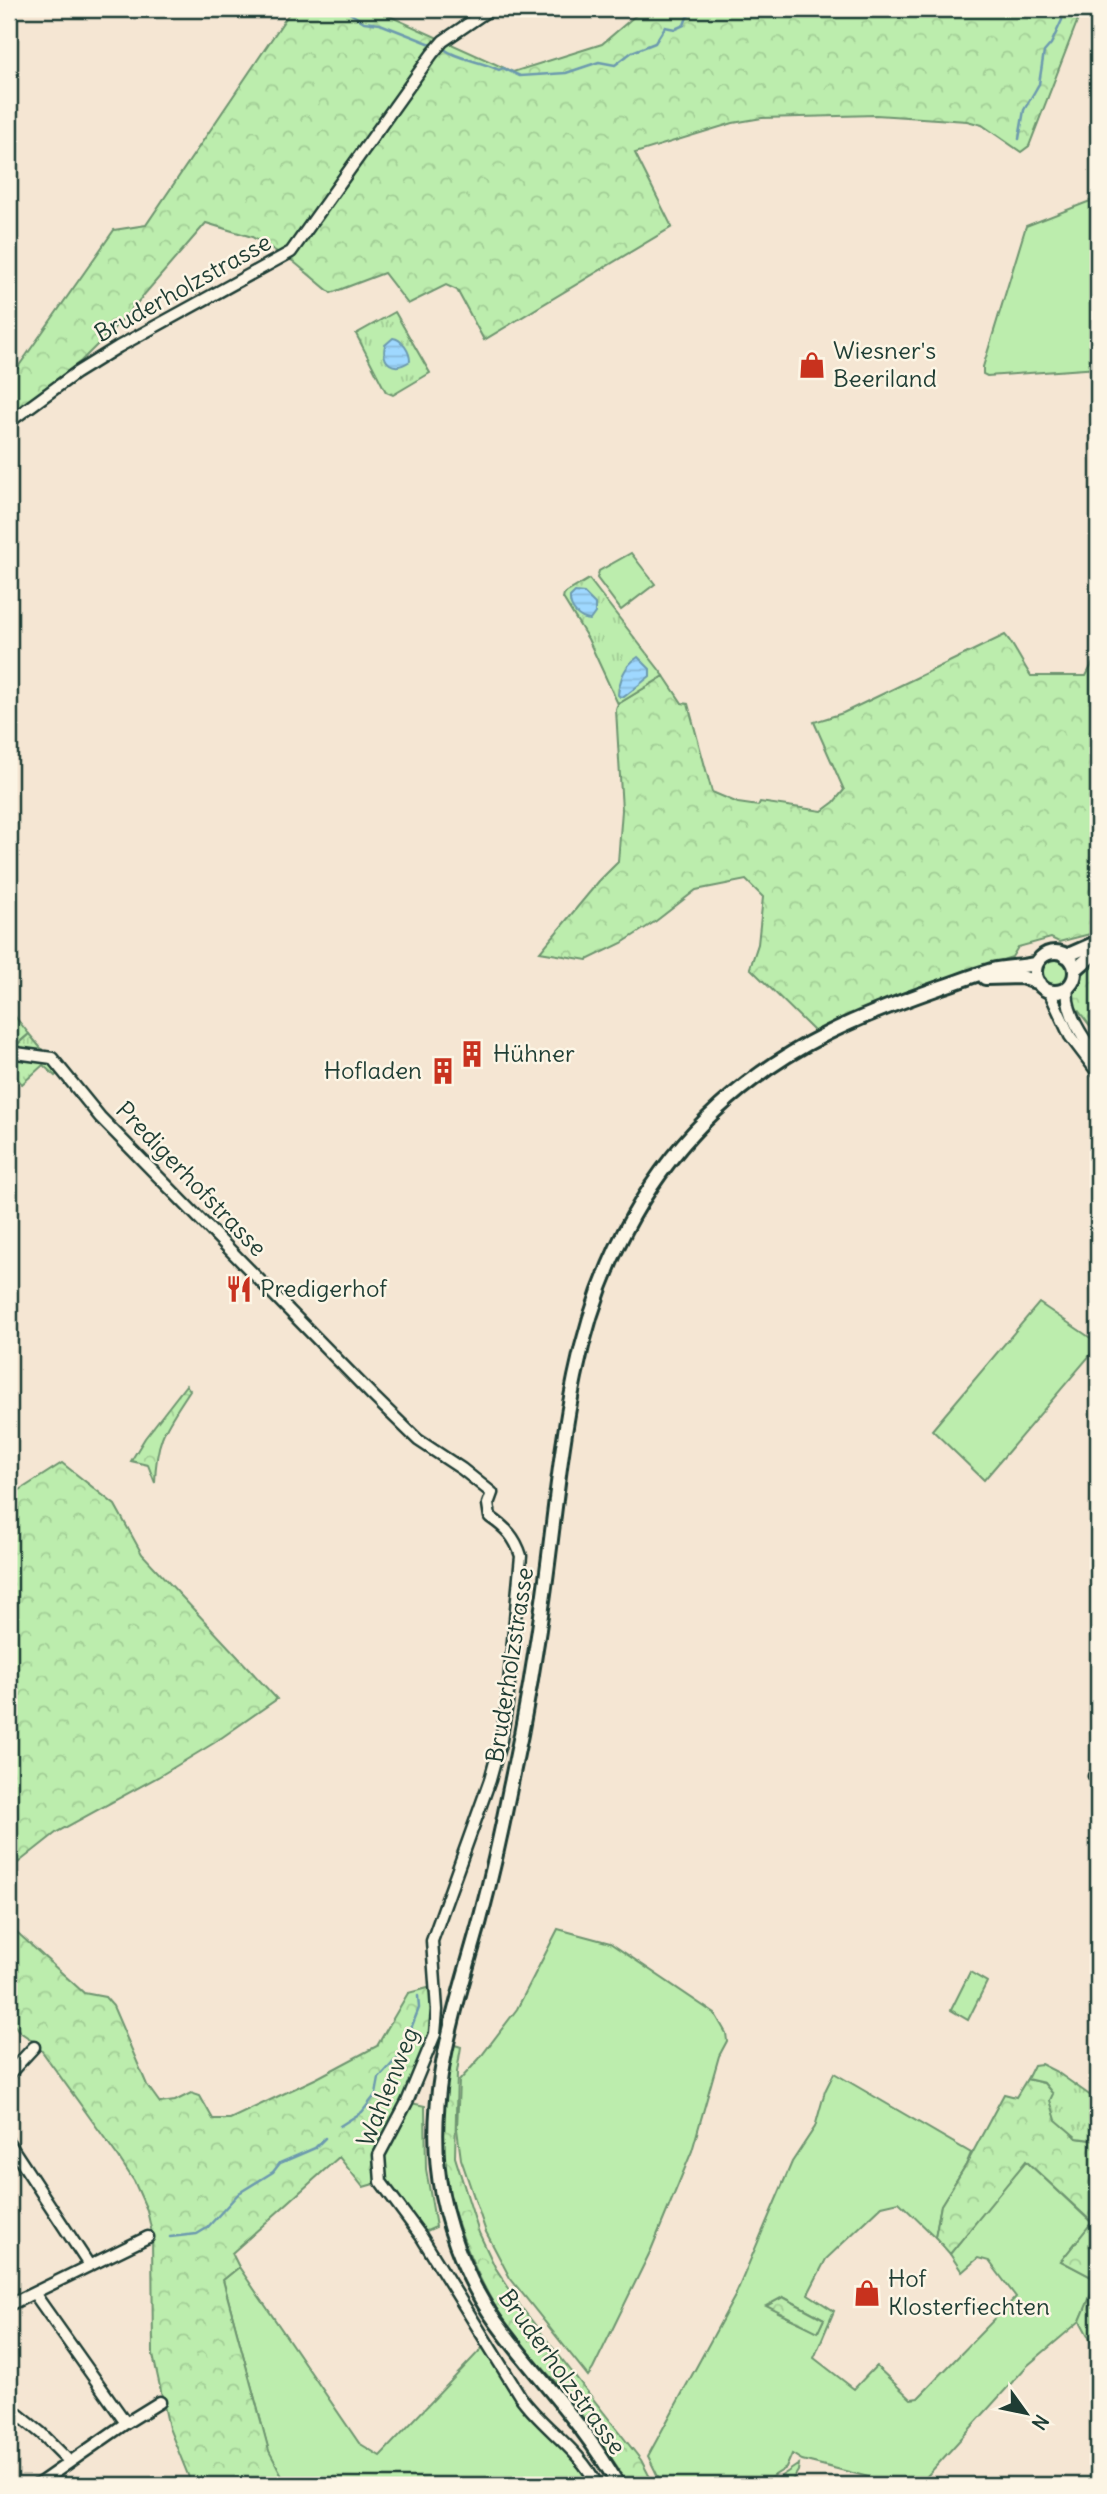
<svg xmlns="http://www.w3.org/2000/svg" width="1107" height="2494" viewBox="0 0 1107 2494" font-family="Delius,sans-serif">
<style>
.green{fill:#bcedad;stroke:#6e9570;stroke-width:2;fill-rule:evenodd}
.forest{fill:url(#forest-crowns);stroke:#6e9570;stroke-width:2}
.park{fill:url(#park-tufts);stroke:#6e9570;stroke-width:2}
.water{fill:url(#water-rules);stroke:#6c9aae;stroke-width:2}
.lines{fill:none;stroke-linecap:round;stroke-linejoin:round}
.stream{stroke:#6c9aae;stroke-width:2.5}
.minor-casing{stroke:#1f3d34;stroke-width:15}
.major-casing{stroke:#1f3d34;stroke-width:18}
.minor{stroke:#fcf5e5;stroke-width:10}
.major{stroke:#fcf5e5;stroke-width:12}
.labels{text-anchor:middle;stroke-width:5;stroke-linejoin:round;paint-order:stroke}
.street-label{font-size:24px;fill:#1f3d34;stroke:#fcf5e5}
.poi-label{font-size:24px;fill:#1f3d34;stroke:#fcf5e5;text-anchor:start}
</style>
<defs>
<pattern id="forest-crowns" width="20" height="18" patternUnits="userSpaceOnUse" patternTransform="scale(1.75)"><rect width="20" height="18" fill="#bcedad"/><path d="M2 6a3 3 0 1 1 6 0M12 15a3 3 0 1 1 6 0" fill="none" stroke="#a1cc95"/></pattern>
<pattern id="park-tufts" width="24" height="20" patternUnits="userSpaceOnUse" patternTransform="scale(1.75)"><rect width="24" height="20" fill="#bcedad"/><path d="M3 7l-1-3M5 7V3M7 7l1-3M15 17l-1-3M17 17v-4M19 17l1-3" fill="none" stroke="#a1cc95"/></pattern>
<pattern id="water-rules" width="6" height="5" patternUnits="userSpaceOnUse" patternTransform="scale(1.75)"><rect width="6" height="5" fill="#9fd8ff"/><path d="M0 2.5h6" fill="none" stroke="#88badb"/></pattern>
</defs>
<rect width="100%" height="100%" fill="#f5e6d3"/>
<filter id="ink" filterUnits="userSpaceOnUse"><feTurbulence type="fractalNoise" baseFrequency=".0143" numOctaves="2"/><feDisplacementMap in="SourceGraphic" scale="14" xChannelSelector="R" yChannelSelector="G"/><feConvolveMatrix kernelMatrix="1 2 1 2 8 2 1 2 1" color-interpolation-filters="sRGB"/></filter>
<g filter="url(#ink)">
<path class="green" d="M1098,198V368L987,376L983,374V367L1026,226Z
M631,553L655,584L621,610L597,578L599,571Z
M9,1009L29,1034L12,1048L9,1044Z
M1039,1303L1098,1343V1346L984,1480L932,1430Z
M558,1929L610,1943L715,2014L726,2033L727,2041L719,2056L692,2151L651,2250L593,2369L588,2376L510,2278L486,2232L461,2159L457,2129L459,2081L479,2059L517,2009Z
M970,1972L987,1982L968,2020L951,2010Z
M834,2073L971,2153L966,2165L941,2205L935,2237L899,2202L882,2206L826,2259L808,2294L834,2311L814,2358L854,2389L876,2366L911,2399L918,2398L1016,2297L989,2261L978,2258L962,2272L950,2254L1025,2160L1092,2223L1061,2261L1098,2280L1080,2321L1027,2366L919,2485H900L802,2460L792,2454L786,2468L759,2485H662L648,2456L735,2296L792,2162L815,2127L825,2091ZM783,2297L824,2319L818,2331L778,2313Z
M407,2102L425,2106L426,2169L436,2227L422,2233L381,2182L379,2155Z
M239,2267L359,2443L380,2456L485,2345L528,2407L554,2430V2441H562L594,2485H287L269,2452L223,2280Z
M799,2464L798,2471L789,2485H768Z"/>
<path class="forest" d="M292,9H374L513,72L602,44L643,9H1082L1029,146L1021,152L982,125L967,121L876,115L762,118L733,123L635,153L672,227L484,340L457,290L446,285L408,304L384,273L331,293L294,262L252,237L206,223L124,318L81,361L9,416V380L114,230L146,225Z
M1005,635C1013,643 1023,665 1031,676H1086L1098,653V932L1059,942L1051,938L1018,947L1012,957C944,977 879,1002 815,1032L750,968L758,944L763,897L746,880L696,890L656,921L622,943L587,960L540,952L599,881L618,862L622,810L616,710L618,704L664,676L682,703L688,704L712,792L738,803L758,806L760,802L822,811L834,802L844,790L814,722L843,713Z
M1098,965V1036L1071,1001L1085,970Z
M186,1385L190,1390C166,1427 156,1437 155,1483L148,1465L131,1461L145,1438Z
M62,1463L115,1505L142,1554L277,1699L214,1743L158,1777L57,1832L9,1870V1497Z
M9,1925L84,1993L105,1997L113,2006L147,2085L160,2103L175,2101L191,2093L200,2096L213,2119H230L317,2078L377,2046L408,1993L435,1986V2034L379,2154L381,2182L363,2187L339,2157L232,2253L239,2267L223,2280L269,2451L287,2485H192L169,2428L153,2355L152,2233L147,2210L134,2181L119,2158L36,2043L20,2032L9,2019Z
M452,2044L461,2047L457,2072L455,2157L479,2233L495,2267L521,2307L641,2460L654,2485H628L621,2472C604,2448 587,2422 569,2398C553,2377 532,2359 516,2338C477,2286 442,2200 442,2135C442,2104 447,2074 452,2044Z
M1027,2079L1044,2083L1054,2094L1077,2138L1098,2141V2354L1080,2321L1097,2280L1061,2261L1092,2222L1026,2161L950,2254L935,2237L941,2205L966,2165L1004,2094L1016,2097Z
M783,2297L824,2319L818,2332L766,2306Z"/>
<path class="park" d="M395,312L430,373L393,395L386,392L356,334Z
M589,579L664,676L618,704L588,639L563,598L564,594Z
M1040 972a15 15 0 1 1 30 0a15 15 0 1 1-30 0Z
M29,1034L60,1071L55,1076L43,1065L22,1084L9,1069V1052Z
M1041,2064L1057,2072L1098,2101V2141L1077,2138L1056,2120L1050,2100L1053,2094L1044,2083L1027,2079L1034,2065Z"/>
<path class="water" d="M393,338C402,339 410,352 410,361C394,372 381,364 385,345Z
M575,592L584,593L595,604V613L590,620C579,619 569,609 570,597Z
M638,657L650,669V676L624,697H620L618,695C620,679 624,666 638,657Z"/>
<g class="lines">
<path class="stream" d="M343,9L364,22L380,24L431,44
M444,49C457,59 481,61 499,70L503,68L520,76L566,73L599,62L615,65L632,52L655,43L665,27L675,29L684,25L687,17L697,9
M1019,139L1024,110L1039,84L1044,52L1051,44L1062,20L1063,9
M340,2126L362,2112L376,2094L379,2078L401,2054L419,2008L418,1996
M170,2237L197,2234L207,2228L239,2193L273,2172L280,2163L315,2148L325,2138"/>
<defs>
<path id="minor" d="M9,422L76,373L118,347L291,252L432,54L443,41L490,9
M1068,987C1064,1012 1084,1039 1098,1058
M1049,991L1070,1036L1098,1073
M9,1052L52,1058L100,1117L373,1396L418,1440L462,1469L492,1493L488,1504L490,1517C506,1528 515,1537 521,1556L507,1704L501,1740L490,1780L432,1941L437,2010L435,2034L407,2102L379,2155L381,2182L421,2236L520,2396C543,2429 579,2448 597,2485
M1094,1776L1098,1778
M9,2074L34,2047
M9,2143L89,2265
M34,2293L126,2423
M9,2305L148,2237
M9,2407L41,2433L70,2462
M37,2485L126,2423L160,2402"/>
<path id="major" d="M1035 972a20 20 0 1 1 40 0a20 20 0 1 1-40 0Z
M1066,956L1098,942
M1075,970L1098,950
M985,978L1021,977L1039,983
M618,2485C585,2425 536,2377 496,2322C470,2286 451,2239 442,2195C423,2101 454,2014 479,1924C491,1879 501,1834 510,1788C525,1719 537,1649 546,1579C555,1512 561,1444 575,1377C606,1224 686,1104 828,1033C864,1015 902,1001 939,988C957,982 974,975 992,970C1007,966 1022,968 1037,963"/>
</defs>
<use href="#minor" class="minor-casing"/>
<use href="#major" class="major-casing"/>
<use href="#minor" class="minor"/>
<use href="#major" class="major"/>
</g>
</g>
<defs>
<symbol id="shop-bare" viewBox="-9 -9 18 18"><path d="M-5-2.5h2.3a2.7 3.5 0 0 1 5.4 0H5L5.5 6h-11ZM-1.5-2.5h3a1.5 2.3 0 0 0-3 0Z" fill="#c8321e" stroke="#fcf5e5" stroke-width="2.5" paint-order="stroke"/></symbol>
<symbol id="building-bare" viewBox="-9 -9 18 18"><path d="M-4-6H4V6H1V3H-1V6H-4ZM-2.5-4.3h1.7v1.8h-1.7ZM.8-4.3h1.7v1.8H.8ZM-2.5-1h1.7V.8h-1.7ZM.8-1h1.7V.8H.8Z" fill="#c8321e" stroke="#fcf5e5" stroke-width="2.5" paint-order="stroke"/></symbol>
<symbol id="restaurant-bare" viewBox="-9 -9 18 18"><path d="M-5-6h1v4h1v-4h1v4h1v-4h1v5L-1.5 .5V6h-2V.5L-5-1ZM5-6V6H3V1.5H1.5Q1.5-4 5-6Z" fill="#c8321e" stroke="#fcf5e5" stroke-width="2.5" paint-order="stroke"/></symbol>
</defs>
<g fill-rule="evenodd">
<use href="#shop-bare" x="793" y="346" width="38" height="38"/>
<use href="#building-bare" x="453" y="1035" width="38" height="38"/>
<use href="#building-bare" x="424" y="1052" width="38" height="38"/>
<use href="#restaurant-bare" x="220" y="1270" width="38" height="38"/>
<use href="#shop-bare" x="848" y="2274" width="38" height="38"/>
</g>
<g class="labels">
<g class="street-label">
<text transform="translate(183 288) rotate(-29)" y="8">Bruderholzstrasse</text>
<text transform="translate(191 1179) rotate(46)" y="8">Predigerhofstrasse</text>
<text transform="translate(510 1665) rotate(-81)" y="8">Bruderholzstrasse</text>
<text transform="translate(388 2087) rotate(-68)" y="8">Wahlenweg</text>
<text transform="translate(562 2372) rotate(54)" y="8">Bruderholzstrasse</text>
</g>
<g class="poi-label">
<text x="833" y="359">Wiesner's<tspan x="833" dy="28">Beeriland</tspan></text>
<text x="493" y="1062">Hühner</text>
<text x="422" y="1079" text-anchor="end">Hofladen</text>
<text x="260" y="1297">Predigerhof</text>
<text x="888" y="2287">Hof<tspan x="888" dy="28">Klosterfiechten</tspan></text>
</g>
</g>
<rect width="1107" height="2494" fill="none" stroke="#fcf5e5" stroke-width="35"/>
<rect x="18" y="18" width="1072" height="2459" fill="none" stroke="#1f3d34" stroke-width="2.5" filter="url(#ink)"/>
<g transform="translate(1026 2413) rotate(123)" stroke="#fcf5e5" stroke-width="5" paint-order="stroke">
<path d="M0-5L12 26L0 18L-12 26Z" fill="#1f3d34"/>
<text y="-10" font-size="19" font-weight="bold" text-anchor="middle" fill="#1f3d34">N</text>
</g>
</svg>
